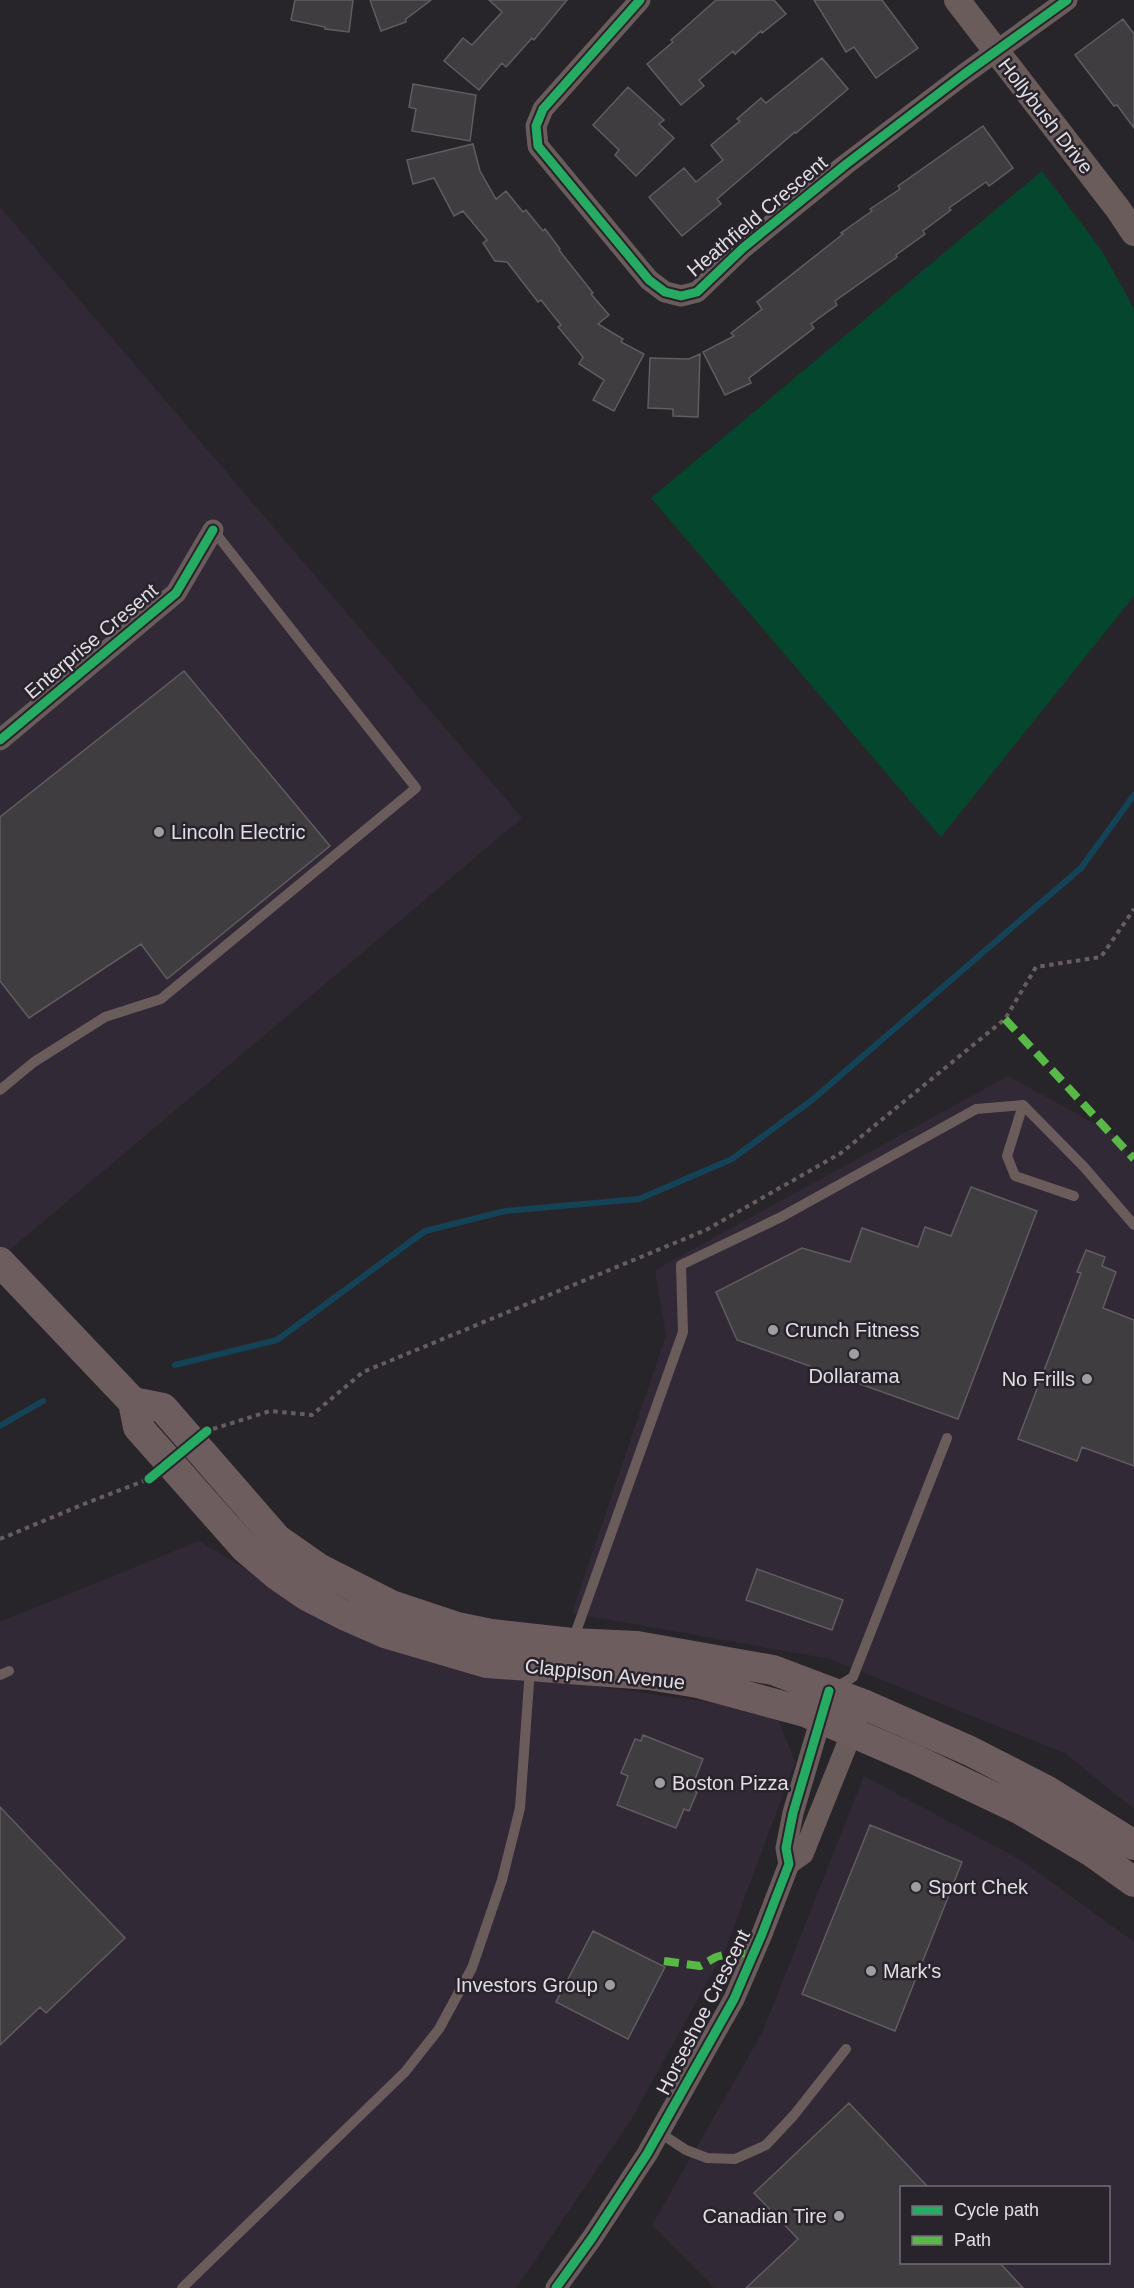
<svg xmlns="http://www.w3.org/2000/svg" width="1134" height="2288" viewBox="0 0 1134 2288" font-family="Arial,sans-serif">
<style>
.built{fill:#322936;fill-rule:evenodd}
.green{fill:#05462f}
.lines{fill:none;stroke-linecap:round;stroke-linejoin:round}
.stream{stroke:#144358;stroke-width:6}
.building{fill:#403d41;stroke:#605c60;stroke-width:1.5}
.path{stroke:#675d5f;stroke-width:4;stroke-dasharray:4.5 4.5;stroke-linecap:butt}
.service{stroke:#6b5c5c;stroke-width:10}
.minor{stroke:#6b5c5c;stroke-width:21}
.tertiary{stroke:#6b5c5c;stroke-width:26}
.secondary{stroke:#6e5d5e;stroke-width:30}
.quiet{stroke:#58b947;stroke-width:8;stroke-dasharray:15 8;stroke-linecap:butt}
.cycleway-casing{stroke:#29232c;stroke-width:13}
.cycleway{stroke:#26ab63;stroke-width:9}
.poi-dot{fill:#a09da2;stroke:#29232c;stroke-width:2}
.labels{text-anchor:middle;stroke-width:5;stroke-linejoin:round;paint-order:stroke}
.street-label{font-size:20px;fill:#e0dde3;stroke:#29232c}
.poi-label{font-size:20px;fill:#e0dde3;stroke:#29232c;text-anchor:start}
</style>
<rect width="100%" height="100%" fill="#28252a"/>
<path class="built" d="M0,207L522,818L0,1258Z
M1008,1076L1112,1133L1134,1160V1809L1065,1753L830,1659L572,1613L666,1335L655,1270Z
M199,1541L294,1598L472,1669L730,1705L779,1721L795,1762L726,1948L631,2120L516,2288H0V1622Z
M864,1776L1021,1860L1134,1942V2288H714L652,2225L762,2033ZM902,2188H1108V2262H902Z"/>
<path class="green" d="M1042,171L1102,251L1134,309V596L941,837L651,498Z"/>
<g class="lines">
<path class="stream" d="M175,1365L277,1340L425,1231L505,1211L639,1199L732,1159L812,1100L1081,868L1134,795
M0,1426L43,1401"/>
</g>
<path class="building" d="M295,0H353L349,32L325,29V27L291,20Z
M370,0H431L406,19V22L381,31Z
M489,0H567L534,40L532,38L506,67L502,63L479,90L444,61L463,38L472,45L502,12Z
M716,0H774L786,14L762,33L761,31L735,54L733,51L699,80L704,86L681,105L647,64L673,42L671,40Z
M814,0H882L918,48L876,78L854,47L846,52Z
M1123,19L1134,34V128L1117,105L1114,106L1075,55Z
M822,58L848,89L796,133L795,132L717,199L721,204L682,236L649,197L684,168L696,182L723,160L711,145L740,121L737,119L761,98L766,103Z
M413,84L476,95L470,141L412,131L416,109L409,107Z
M628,87L664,120L659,124L674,138L636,176L615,155L619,150L593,125Z
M983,126L1013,168L989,186L986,182L949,208L951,210L923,231L925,234L896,255L897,257L835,301L837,305L811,324L814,328L749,378L751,383L725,395L703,352L734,336L731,333L762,309L757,302L843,234L841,233L872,211L870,209L900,189L898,186Z
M473,144L480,171L496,199L506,191L523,212L526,210L543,231L545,229L560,249L559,250L593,293L591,294L609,315L598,324L623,339L621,342L644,354L614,411L593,400L604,380L579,364L583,357L558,327L561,325L541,300L538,302L507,262L495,261L483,243L487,240L463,211L454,216L434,178L413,184L407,160Z
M700,354L698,417L673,416V409L648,408L650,358L689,359Z
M184,671L330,846L167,979L141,944L29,1018L0,981V817Z
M971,1187L1037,1211L958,1419L737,1340L716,1292L802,1248L850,1262L862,1228L918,1247L925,1227L951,1236Z
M1086,1250L1105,1257L1102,1266L1116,1272L1103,1308L1134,1320V1466L1082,1447L1077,1461L1018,1439L1081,1273L1077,1272Z
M757,1569L843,1600L832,1630L746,1600Z
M643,1735L703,1759L691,1789L697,1792L689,1811L684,1809L676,1828L617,1805L628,1776L621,1773L635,1739L641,1741Z
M0,1807L125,1938L46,2013L40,2007L0,2045Z
M870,1825L962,1862L895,2031L802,1994Z
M593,1931L665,1967L628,2039L556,2002Z
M849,2103L928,2187H902V2262H999L1023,2288H746L798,2239L754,2193Z"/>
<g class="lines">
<path class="path" d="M213,1429L270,1411L312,1415L363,1372L706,1230L841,1153L1005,1019L1036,967L1101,957L1134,909
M0,1539L89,1502L149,1479"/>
<path class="service" d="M0,1090L34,1062L105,1017L161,999L416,788L213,530
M1023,1105L1007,1156L1015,1176L1074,1196
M573,1640L683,1332L681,1265L779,1218L976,1109L1023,1105L1084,1167L1134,1225
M0,1675L9,1671
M835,1688L853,1677L947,1438
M660,2133L686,2150L707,2158L735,2159L766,2145L794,2115L846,2049
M182,2288L405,2072L439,2029L472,1968L502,1880L520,1808L530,1669"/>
<path class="minor" d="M640,0L543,109L536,126L538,146L649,280L665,292L681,296L697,292L743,248L845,165L963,75L1067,0
M0,740L176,593L213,530
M789,1864L803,1854L857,1720
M556,2288L592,2238L647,2154L734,1999L762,1934L789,1864L786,1848L793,1813L824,1708"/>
<path class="tertiary" d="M957,0L1118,209L1134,233"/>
<path class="secondary" d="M0,1262L133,1402L138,1427L245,1548L278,1576L307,1596L344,1615L385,1633L487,1663L649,1675L698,1683L805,1712L918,1761L1021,1810L1092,1852L1134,1882
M133,1402L163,1408L277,1539L320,1569L391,1605L457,1627L491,1634L572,1643L637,1646L773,1670L863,1704L970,1751L1046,1790L1134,1845"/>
<path class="quiet" d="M1005,1019L1134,1159
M664,1961L700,1966L716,1957L731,1953L753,1954"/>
<defs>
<path id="cycleway" d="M640,0L543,109L536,126L538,146L649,280L665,292L681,296L697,292L743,248L845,165L963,75L1067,0
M0,740L176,593L213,530
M149,1479L207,1431
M556,2288L592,2238L647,2154L734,1999L762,1934L789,1864L786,1848L793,1813L829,1691"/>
</defs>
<use href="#cycleway" class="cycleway-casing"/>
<use href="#cycleway" class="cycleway"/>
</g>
<g class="poi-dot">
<circle cx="159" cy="832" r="6"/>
<circle cx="773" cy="1330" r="6"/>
<circle cx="854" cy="1354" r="6"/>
<circle cx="1087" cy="1379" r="6"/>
<circle cx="660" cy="1783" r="6"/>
<circle cx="916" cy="1887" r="6"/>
<circle cx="871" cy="1971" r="6"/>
<circle cx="610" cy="1985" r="6"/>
<circle cx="839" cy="2216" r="6"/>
</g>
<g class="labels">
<g class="street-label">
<text transform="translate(1046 116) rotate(52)" y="7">Hollybush Drive</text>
<text transform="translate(757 216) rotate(-40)" y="7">Heathfield Crescent</text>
<text transform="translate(91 641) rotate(-40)" y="7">Enterprise Cresent</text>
<text transform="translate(605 1674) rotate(6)" y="7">Clappison Avenue</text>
<text transform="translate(703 2012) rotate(-63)" y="7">Horseshoe Crescent</text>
</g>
<g class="poi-label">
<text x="171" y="839">Lincoln Electric</text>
<text x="785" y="1337">Crunch Fitness</text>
<text x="854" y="1383" text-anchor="middle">Dollarama</text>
<text x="1075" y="1386" text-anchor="end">No Frills</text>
<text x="672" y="1790">Boston Pizza</text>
<text x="928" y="1894">Sport Chek</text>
<text x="883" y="1978">Mark's</text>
<text x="598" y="1992" text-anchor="end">Investors Group</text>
<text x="827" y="2223" text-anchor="end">Canadian Tire</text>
</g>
</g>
<rect x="900" y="2186" width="210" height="78" fill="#29232c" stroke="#726d75" stroke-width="1.5"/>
<rect x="912" y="2206" width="30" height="9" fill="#26ab63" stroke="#726d75" stroke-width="1.5"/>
<text x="954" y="2216" font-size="18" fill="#e0dde3">Cycle path</text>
<rect x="912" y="2236" width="30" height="9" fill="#58b947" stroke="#726d75" stroke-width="1.5"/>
<text x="954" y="2246" font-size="18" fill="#e0dde3">Path</text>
</svg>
